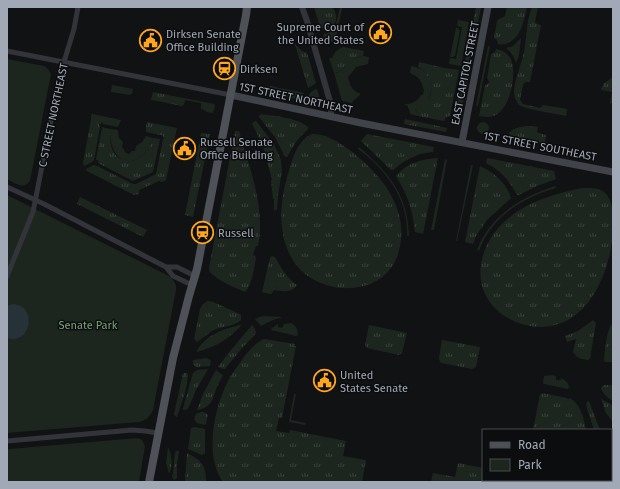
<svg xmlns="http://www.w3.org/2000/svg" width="620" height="489" viewBox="0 0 620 489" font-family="'Fira Sans',sans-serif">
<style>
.grass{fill:url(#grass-tufts)}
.green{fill:#1d261e}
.water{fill:#273138}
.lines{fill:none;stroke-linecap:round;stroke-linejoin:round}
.minor{stroke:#323439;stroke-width:5}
.tertiary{stroke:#323439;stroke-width:6}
.secondary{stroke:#404349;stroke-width:7}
.primary{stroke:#4e5158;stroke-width:8}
.labels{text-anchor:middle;stroke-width:3;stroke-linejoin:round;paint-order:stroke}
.poi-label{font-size:11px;fill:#a1a9b6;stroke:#0c0d0e;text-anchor:start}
.street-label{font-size:11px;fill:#a1a9b6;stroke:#0c0d0e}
.park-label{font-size:11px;fill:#76a376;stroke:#0c0d0e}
</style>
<defs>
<pattern id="grass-tufts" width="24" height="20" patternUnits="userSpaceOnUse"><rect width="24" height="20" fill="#1d261e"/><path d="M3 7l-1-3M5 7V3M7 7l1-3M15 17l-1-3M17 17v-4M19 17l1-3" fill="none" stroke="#3b433c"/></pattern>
</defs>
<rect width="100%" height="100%" fill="#111213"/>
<path class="grass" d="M314,7H332C339,16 337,23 329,30L328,29L325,30L320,27Z
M476,7H481L459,124L453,123Z
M507,7H527C524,23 518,47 498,44L497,40L494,38L497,21L499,19L504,17L505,16Z
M532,7H538L535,22L537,24L541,25L530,82H526L523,84L520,100L523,104L540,108L543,105L567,109L566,116C557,114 524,109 519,105C516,102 515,98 514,94C514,80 521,66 524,52C527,37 526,21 532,7Z
M295,44L302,51L307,53L316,83L308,88Z
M343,47L364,51L363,56C361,57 358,57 356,58C347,62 344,72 334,73L329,58H332L336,51Z
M496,49C503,50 510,55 512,62C516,76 510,107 497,114C492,118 485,117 479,116L485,85L488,84L489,82L488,79H487L491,54L495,52Z
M419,62L444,68L459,70L450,116L446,117L444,121L418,116V114L415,108C419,107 424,105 426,102C437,92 429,73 418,67Z
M613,77V103H610L612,92L601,90V87L602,88L603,86V84Z
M112,85L133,89L132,94H130V95L111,92Z
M270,86L304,93L301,100L268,94Z
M317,89L321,103L307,101C308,94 311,91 317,89Z
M153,92L214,104L215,105L213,113L206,112V111L201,109V103L185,100L184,105L181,106L153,100H151Z
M92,114L121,120L118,127L103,124L102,122L99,125L100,127L94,160L92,162L84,166L83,163Z
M261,114C275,116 299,118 308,127V129L301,136L296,142L287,157H285L275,137L259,117Z
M405,119L447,128L446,132L404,124Z
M256,121L274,144L281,160L282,170L278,196L277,209L274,211V199H273L271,180H272L264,149L252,123Z
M147,122L177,128L166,180L162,182L159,181L139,190V194L134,195L87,171L86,169L94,165L97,166L133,184H136L156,174L163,139L164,138L162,135H160L146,132V127Z
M527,126L538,127L537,132L538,133L546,135L545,142L537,144L510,139V134H508C513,128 519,127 527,126Z
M102,127L110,129C110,137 110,144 113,151C116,157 120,159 126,160C140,164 149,149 153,138L160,139L153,172L133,181L98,163L99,161L96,160Z
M235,131H239C249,166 266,209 258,246H256L253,254L256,258C254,267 252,286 245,292C236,288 219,281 212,274C209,272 210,272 209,268Z
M201,133L210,134L193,217L185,215Z
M312,134C326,133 340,143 351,151C383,176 413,213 397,257C380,301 311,296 291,257C277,231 280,198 289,171C293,157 298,140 312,134Z
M367,134L434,147L433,152C417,153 405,160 393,170H391L361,141Z
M438,158L423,234L415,232C413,212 408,195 397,178L396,176C407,163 421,159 438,158Z
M487,158L554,171L556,179L537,186L519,195H517C509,180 500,170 486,163Z
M480,166C494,173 506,182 511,198L487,220L476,236L473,244L465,242Z
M582,188C591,188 601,187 607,195C613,203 613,216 613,225C613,266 591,325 543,327C530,327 518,324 508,318C471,297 474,253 501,225C522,203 553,194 582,188Z
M80,197L147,230L143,237L77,204Z
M272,256L275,257C281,268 287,278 297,285C290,294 284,291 274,290L271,294L262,292L270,258Z
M208,301L213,302L240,314L241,315V320C235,326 224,326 216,329C209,332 203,338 197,342L194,339L200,309L203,304Z
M593,320L596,323L590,358L588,360L577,357L573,352L576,339L567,342L565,336L578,331L592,321Z
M240,325L241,326C228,339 214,348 196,352C207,334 221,330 240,325Z
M252,325L255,329L256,333L253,337L242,348L225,369H223L218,367L227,355Z
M369,325L407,333L402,353L399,355L367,348L365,345Z
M611,325H613V362H606L604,361C605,351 606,333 611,325Z
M264,339L295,344V346H296L282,418H279L276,431L289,433L290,430L346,441L343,456L366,460L362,482H223C204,456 214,408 228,381C232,373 237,367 242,360C247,352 255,343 264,339Z
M442,340L480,347L476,367L472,369L442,363L440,362L439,358Z
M207,358L211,361L210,366L196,367L193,364V360Z
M208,369L196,390L188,409L183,410V408L193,373L197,370Z
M216,370L223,375C221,379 219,383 217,387C212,399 213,407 197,410L203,394Z
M183,373H187C190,383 180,406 177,417L175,416L174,414Z
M604,385H613V401C608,398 603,394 601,388Z
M542,393L567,398V399H569V398C580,402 584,419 586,430H533L540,394L541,395Z
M601,399L613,405V422L606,413Z
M589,401L600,430H594L586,405L587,402Z
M201,412H204L208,415L206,424L205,425L197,423L194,419L196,414Z
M195,427L205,429V453L202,455L188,449L191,428Z
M168,448L169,449C172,458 173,465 169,474L166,463Z
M176,451H179L177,464V478L174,480L172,477C175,469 173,458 176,451Z
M187,453C202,461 206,465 206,482H185Z
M458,463L483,468V480H590L589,482H431L433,473L455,477Z"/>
<path class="green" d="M340,7L342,8L335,42L329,41L328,44L325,45L323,35C337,30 337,20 340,7Z
M458,20L469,22L461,66L449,64L450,58L456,59L462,27L457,26Z
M456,28H459L458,30H460L455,56H454L453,57H450Z
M521,38L519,55L516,63C514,57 512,53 506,48L513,46Z
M488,46H490L478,106H476Z
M363,56L369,57L368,64L356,67L350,75H349L348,79L349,80C350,87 354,92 361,94L353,101L352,103L342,101L334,73C344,72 343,67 350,61C354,59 358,57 363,56Z
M7,59L44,66L48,69L51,74L30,181C23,190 15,183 7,179Z
M411,66C416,67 419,68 423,71C436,81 433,106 415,109L418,114V116L410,114V112L407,105H405V104C412,104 418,101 421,95H423L424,89L423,88C422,81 418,76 411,74V73H410Z
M477 128a6 6 0 1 1 12 0a6 6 0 1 1-12 0Z
M110,129L118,130L119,138L123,142L122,148L124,149V150L126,153L129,154L132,151H135L136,146L142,142L146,136L153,138C140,173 109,167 110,129Z
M359,147C389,173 408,195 409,236H407C409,200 386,169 358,149Z
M445,159L447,160L434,230H431Z
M471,165H473L457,241H456Z
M555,186L556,188C522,198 491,217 479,251L477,250C490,215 522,197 555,186Z
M7,195L167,275C173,279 177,283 176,290L153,410C150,417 146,420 139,422L7,433Z
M266,279L271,282L273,286L278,288V290H274L271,294L262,292Z
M262,316L283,317L273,320L261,326L255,319Z
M291,323C296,325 298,330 298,335L296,336L271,330L272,328L278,324V327L282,328L284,324Z
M591,346L590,358L588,360C583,359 577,359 575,353L580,352Z
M551,375L556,376V380H561V378C565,380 569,383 569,388L568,389L544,384L543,383L544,376Z
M294,394H296L291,420L306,423L305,425L289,422Z
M138,438L142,440L145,446L139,482H7V449H9Z"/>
<path class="water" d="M13,304C38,305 31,346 7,338V306Z"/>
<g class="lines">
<path class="minor" d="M7,51L231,95
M7,187L44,204L166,267H177L195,276
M166,267L173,276L192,285
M7,276L33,212L60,75L74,29L78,7
M7,441L132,430L145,431L158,433"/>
<path class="tertiary" d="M302,7L307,21L331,105V117"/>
<path class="secondary" d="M231,95L361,123L613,172
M462,142L488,7"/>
<path class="primary" d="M149,482L173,358L189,296L197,269L246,15L247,7"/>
</g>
<defs>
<symbol id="civic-ring" viewBox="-11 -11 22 22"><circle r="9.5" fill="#0c0d0e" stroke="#ffa61e" stroke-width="1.5"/><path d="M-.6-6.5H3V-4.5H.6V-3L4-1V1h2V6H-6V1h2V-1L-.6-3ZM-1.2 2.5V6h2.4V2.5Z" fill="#ffa61e"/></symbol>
<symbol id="station-ring" viewBox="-11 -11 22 22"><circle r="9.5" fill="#0c0d0e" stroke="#ffa61e" stroke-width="1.5"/><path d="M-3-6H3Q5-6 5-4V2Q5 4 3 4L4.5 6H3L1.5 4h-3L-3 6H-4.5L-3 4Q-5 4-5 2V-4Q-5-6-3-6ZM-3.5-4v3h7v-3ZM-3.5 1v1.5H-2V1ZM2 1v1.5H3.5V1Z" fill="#ffa61e"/></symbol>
</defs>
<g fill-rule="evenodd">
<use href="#civic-ring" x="368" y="20" width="25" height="25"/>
<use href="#civic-ring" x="138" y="28" width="25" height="25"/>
<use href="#station-ring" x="212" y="56" width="25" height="25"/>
<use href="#civic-ring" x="172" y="136" width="25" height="25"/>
<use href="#station-ring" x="190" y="220" width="25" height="25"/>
<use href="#civic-ring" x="312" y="368" width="25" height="25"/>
</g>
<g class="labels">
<g class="poi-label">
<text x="364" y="31" text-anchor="end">Supreme Court of<tspan x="364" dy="13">the United States</tspan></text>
<text x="166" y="38">Dirksen Senate<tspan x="166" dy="13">Office Building</tspan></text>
<text x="240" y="73">Dirksen</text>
<text x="200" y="146">Russell Senate<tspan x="200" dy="13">Office Building</tspan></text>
<text x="218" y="237">Russell</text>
<text x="340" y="379">United<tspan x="340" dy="13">States Senate</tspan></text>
</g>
<g class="street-label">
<text transform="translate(465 73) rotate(-79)" y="4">EAST CAPITOL STREET</text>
<text transform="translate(296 98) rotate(12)" y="4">1ST STREET NORTHEAST</text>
<text transform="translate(53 115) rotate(-78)" y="4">C STREET NORTHEAST</text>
<text transform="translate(540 146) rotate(11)" y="4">1ST STREET SOUTHEAST</text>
</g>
<g class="park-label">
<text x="88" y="329">Senate Park</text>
</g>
</g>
<rect width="620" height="489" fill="none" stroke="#a1a9b6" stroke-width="16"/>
<rect x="482" y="429" width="130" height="52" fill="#0c0d0e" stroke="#484b51"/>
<rect x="490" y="442" width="20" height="6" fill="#4e5158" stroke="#484b51"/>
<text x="518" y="449" font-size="12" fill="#a1a9b6">Road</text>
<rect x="490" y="459" width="20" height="12" fill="#1d261e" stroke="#484b51"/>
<text x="518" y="469" font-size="12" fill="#a1a9b6">Park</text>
</svg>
